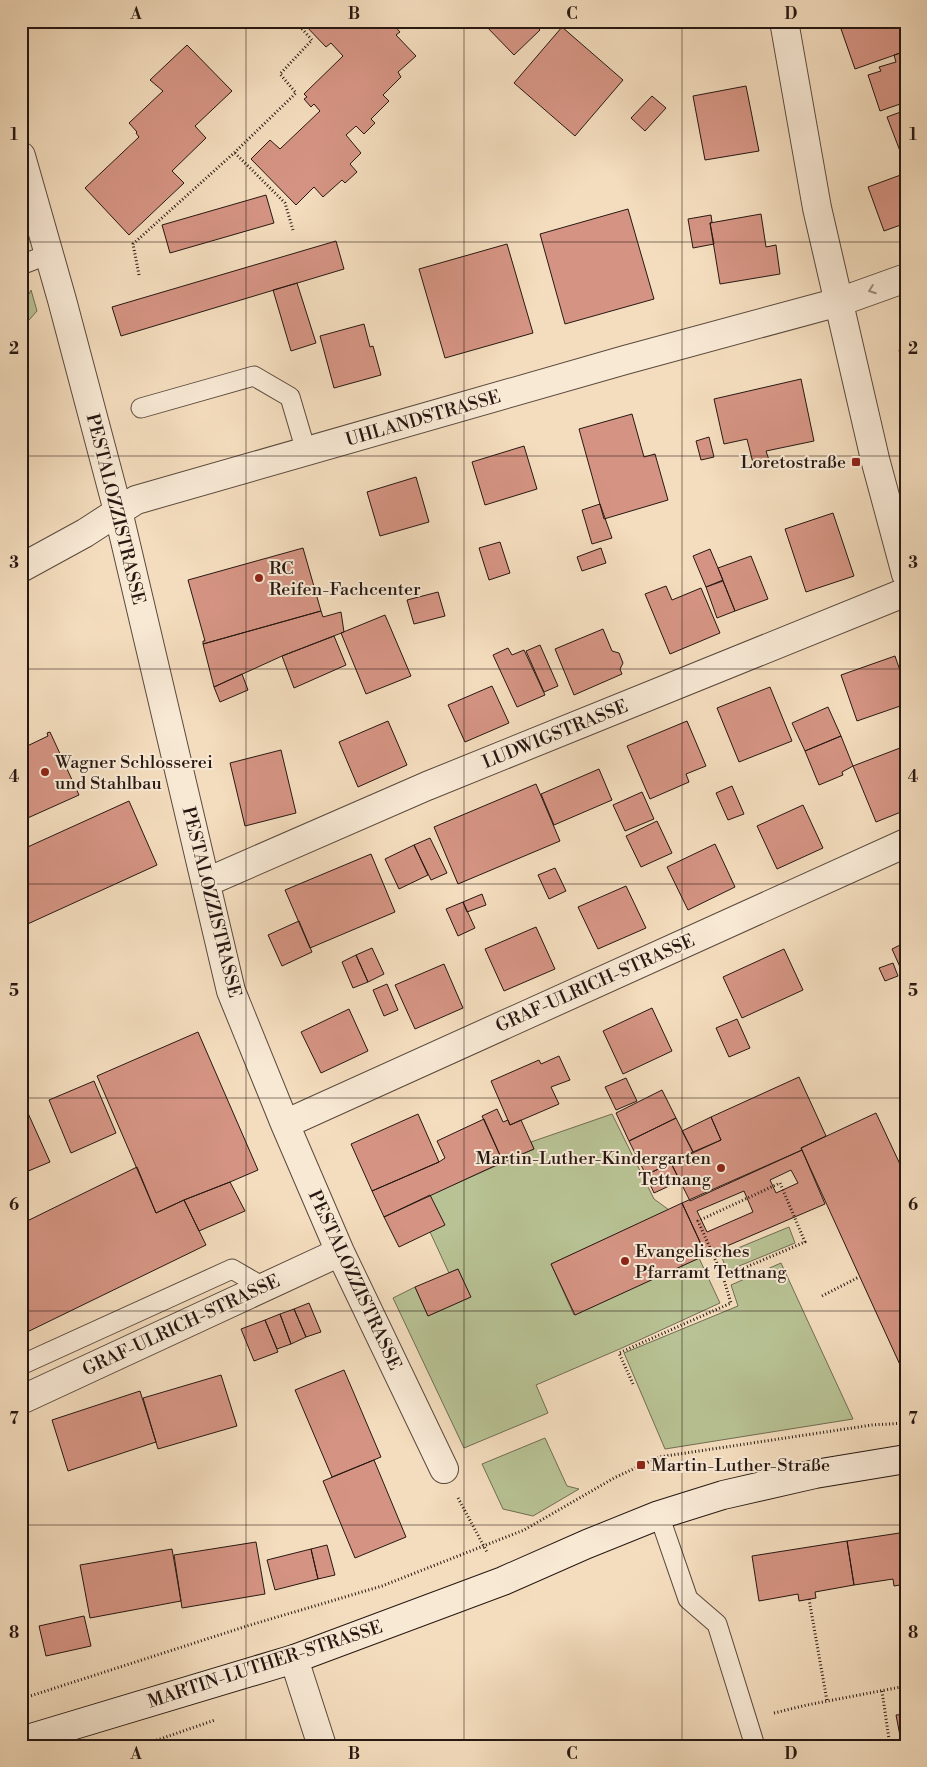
<svg xmlns="http://www.w3.org/2000/svg" width="927" height="1767" viewBox="0 0 927 1767" font-family="'Libre Bodoni',serif">
<style>
.green{fill:#b8c294;stroke:#706d53}
.building{fill:#d59483;stroke:#271812;fill-rule:evenodd}
.lines{fill:none;stroke-linecap:round;stroke-linejoin:round}
.service-casing{stroke:#5a493d;stroke-width:21}
.minor-casing{stroke:#5a493d;stroke-width:30}
.secondary-casing{stroke:#271812;stroke-width:30}
.path{stroke:#271812;stroke-width:3;stroke-dasharray:1 2.5;stroke-linecap:butt}
.service{stroke:#f8e9d5;stroke-width:19}
.minor{stroke:#f8e9d5;stroke-width:28}
.secondary{stroke:#f8e9d5;stroke-width:28}
.oneway{stroke:#9a8b7d}
.grid{fill:none;stroke:#271812;stroke-width:1;stroke-opacity:0.55}
.poi-dot{fill:#8f2418;stroke:#f8e9d5;stroke-width:2}
.labels{text-anchor:middle;stroke-width:4;stroke-linejoin:round;paint-order:stroke}
.street-label{font-size:18px;fill:#271812;stroke:#f8e9d5}
.poi-label{font-size:18px;fill:#271812;stroke:#f8e9d5;text-anchor:start}
.neatline{fill:none;stroke:#271812;stroke-width:2}
.grid-label{font-size:16px;text-anchor:middle;font-weight:bold;fill:#271812}
</style>
<rect width="100%" height="100%" fill="#f4ddbe"/>
<filter id="stains"><feTurbulence type="fractalNoise" baseFrequency=".004" numOctaves="4"/><feColorMatrix values="0 0 0 0 .2 0 0 0 0 .09 0 0 0 0 .02 0 0 0 .5 -.17"/></filter>
<radialGradient id="worn" r=".72"><stop offset=".6" stop-color="#630" stop-opacity="0"/><stop offset="1" stop-color="#630" stop-opacity=".3"/></radialGradient>
<path class="green" d="M31,290L37,311L21,329V309Z
M612,1114L654,1199L669,1210L551,1264L574,1315L699,1258L720,1303L622,1348L536,1385L548,1413L464,1448L393,1298L415,1287L428,1316L470,1297L458,1269L449,1273L430,1232V1195L534,1149L531,1142Z
M789,1227L795,1243L727,1271L721,1255Z
M781,1263L853,1419L665,1449L624,1353L738,1306L731,1285Z
M545,1438L567,1486L579,1489L533,1516L503,1509L482,1464Z"/>
<path class="building" d="M307,21H390L400,32L396,35L416,56L398,72L401,77L383,95L389,101L371,119L375,123L364,134L356,126L346,135L361,153L350,164L357,172L345,183L342,180L323,197L314,187L296,205L251,159L270,140L280,149L320,111L314,104L311,107L304,99L307,97L304,94L343,56L331,43L326,47L304,24Z
M487,21H531L540,30L514,55L484,24Z
M853,21H905L906,51L855,69L840,26Z
M562,27L623,80L575,136L514,83Z
M187,45L232,91L195,126L206,138L172,171L184,183L129,235L85,188L139,137L136,133L137,132L129,123L163,91L150,80Z
M906,51V102L880,111L868,75L881,71L879,67L896,62L894,55Z
M746,86L759,151L705,160L693,96Z
M652,96L666,108L645,131L631,118Z
M906,110V149L900,151L887,117Z
M906,173V223L884,231L868,187Z
M266,195L274,223L170,253L162,225Z
M628,209L654,299L565,324L540,234Z
M761,214L766,247L776,245L780,274L720,284L710,223Z
M711,215L712,222L710,223L714,244L693,248L688,219Z
M336,241L344,269L121,336L112,307Z
M507,244L533,333L445,358L419,269Z
M297,283L316,343L291,351L273,290Z
M364,324L370,347L373,346L381,375L334,388L320,336Z
M906,348V376L899,350Z
M801,379L814,441L766,451L769,460L753,463L747,439L724,444L714,399Z
M632,414L644,457L655,454L668,500L604,519L579,429Z
M709,437L714,457L701,460L696,441Z
M524,446L537,489L485,505L472,462Z
M416,477L429,522L380,536L367,492Z
M600,504L612,538L592,544L582,510Z
M833,513L854,576L806,592L785,529Z
M500,542L510,573L489,580L479,548Z
M303,548L321,611L203,644V641H205L188,580Z
M601,548L606,563L582,571L577,557Z
M710,549L723,580L706,587L693,556Z
M751,556L768,599L735,611L718,568Z
M723,581L735,611L717,618L706,587Z
M666,586L672,600L701,588L720,633L670,654L645,594Z
M438,592L445,616L414,624L407,600Z
M321,611L323,617L341,612L344,632L282,656L214,687L203,644Z
M385,615L411,676L366,694L341,633Z
M603,629L612,651L619,653L623,663L620,669L622,674L574,695L555,649Z
M334,636L346,665L294,688L282,656Z
M540,645L558,686L544,692L526,651Z
M508,648L512,655L524,650L545,695L517,707L493,655Z
M895,656L906,688V704L857,721L841,675Z
M242,674L248,690L220,702L214,687Z
M492,686L509,723L465,742L448,705Z
M770,687L792,741L739,762L717,708Z
M828,707L841,736L805,751L792,723Z
M388,721L407,765L358,787L339,742Z
M687,721L706,766L686,774L689,782L650,799L627,746Z
M50,732L79,795L21,821V749L48,736L47,733Z
M841,736L853,766L842,772L843,775L819,785L805,751Z
M900,748L906,761V810L876,822L853,766Z
M281,750L296,813L245,826L230,763Z
M599,769L612,800L554,825L541,794Z
M536,784L560,841L458,884L434,827Z
M732,786L744,814L728,820L716,793Z
M642,792L654,819L625,831L613,805Z
M129,801L157,865L21,927V850Z
M803,805L823,848L777,869L757,826Z
M657,821L672,853L641,867L626,836Z
M430,838L447,873L431,880L414,845Z
M715,844L735,887L688,910L667,867Z
M414,845L428,875L399,889L385,859Z
M371,854L395,912L310,948L285,890Z
M555,868L566,891L549,899L538,875Z
M906,883V895L901,885Z
M626,886L646,928L598,949L578,907Z
M482,894L486,905L467,912L463,902Z
M463,902L475,928L458,936L446,909Z
M299,921L312,952L282,966L268,935Z
M536,927L555,969L504,991L485,949Z
M906,942V976H904L892,949Z
M372,948L384,974L368,982L356,955Z
M784,949L803,990L742,1018L723,977Z
M356,955L368,982L353,988L342,962Z
M893,963L898,976L885,981L879,968Z
M444,964L463,1008L415,1029L395,985Z
M387,984L398,1010L384,1016L373,990Z
M652,1008L672,1051L623,1074L603,1031Z
M349,1009L368,1051L321,1073L301,1032Z
M737,1019L750,1048L729,1057L716,1028Z
M198,1032L258,1170L230,1182L184,1200L156,1213L97,1076Z
M559,1056L570,1080L551,1087L559,1104L510,1125L491,1081L539,1060L541,1064Z
M799,1077L826,1136L801,1148L802,1150L690,1201L671,1163L721,1140L711,1117Z
M626,1078L637,1101L616,1110L605,1087Z
M94,1081L116,1133L71,1153L49,1100Z
M662,1090L676,1118L629,1141L616,1113Z
M497,1109L503,1122L508,1120L510,1125L521,1120L534,1149L503,1162L482,1116Z
M27,1111L50,1162L21,1174V1113Z
M876,1113L906,1177V1365L901,1367L801,1148Z
M418,1114L439,1162L372,1191L351,1144Z
M711,1117L721,1140L693,1152L682,1131Z
M676,1118L693,1152L646,1175L629,1141Z
M484,1119L503,1162L384,1217L372,1191L439,1162L445,1158L437,1141Z
M802,1150L825,1204L706,1255L682,1203ZM791,1170L798,1183L776,1193L770,1180ZM744,1191L753,1212L707,1232L697,1211Z
M671,1163L680,1181L654,1193L646,1175Z
M137,1167L156,1213L184,1200L206,1245L21,1335V1224Z
M230,1182L245,1211L199,1231L184,1200Z
M430,1195L445,1225L399,1247L384,1217Z
M682,1203L706,1255L575,1315L551,1264Z
M458,1269L471,1297L428,1316L415,1287Z
M309,1303L321,1332L306,1337L294,1309Z
M294,1309L306,1337L291,1344L280,1314Z
M280,1314L291,1344L277,1349L265,1320Z
M265,1320L278,1352L254,1361L241,1329Z
M344,1370L381,1457L332,1477L295,1390Z
M221,1375L237,1426L158,1449L143,1398Z
M140,1391L156,1442L68,1471L52,1420Z
M374,1460L406,1537L355,1558L323,1481Z
M906,1532V1584L894,1586L893,1579L854,1585L847,1541Z
M847,1541L854,1585L815,1592L816,1598L799,1601L798,1594L759,1601L752,1556Z
M256,1542L265,1594L182,1608L174,1555Z
M327,1545L335,1575L318,1579L311,1549Z
M172,1549L181,1601L90,1618L80,1565Z
M311,1549L318,1579L275,1590L267,1560Z
M84,1616L91,1646L46,1656L39,1626Z
M906,1714V1746H902L896,1715Z"/>
<g class="lines">
<defs>
<path id="service" d="M21,265L49,254
M141,408L254,376L290,397L306,451
M21,1365L232,1269L263,1287
M659,1515L688,1599L717,1624L755,1746"/>
<path id="minor" d="M784,21L817,208L875,459L906,574
M21,156L62,300L118,511L231,991L285,1124L340,1252L444,1469
M21,568L85,533L136,500L625,360L839,302L906,278
M207,882L427,786L906,592
M285,1124L906,843
M21,1400L340,1252
M294,1659L322,1746"/>
<path id="secondary" d="M21,1741L294,1659L503,1581L587,1544L659,1515L723,1495L815,1474L906,1459"/>
</defs>
<use href="#service" class="service-casing"/>
<use href="#minor" class="minor-casing"/>
<use href="#secondary" class="secondary-casing"/>
<path class="path" d="M235,153L285,203L293,230
M139,275L133,244L234,153L296,93L280,74L312,40L295,21
M822,1296L859,1277
M633,1384L619,1353L731,1303L723,1277L805,1242L780,1183L698,1221L723,1277
M458,1498L487,1552
M904,1584V1590
M906,1590H904L906,1605
M809,1599L827,1701
M882,1691L890,1746
M21,1699L247,1626L382,1586L524,1530L614,1478L659,1457L872,1425L906,1423
M774,1713L807,1705L906,1686
M140,1746L215,1720"/>
<use href="#service" class="service"/>
<use href="#minor" class="minor"/>
<use href="#secondary" class="secondary"/>
</g>
<defs><path id="oneway-chevron" d="M-2-3.5L2.5 0L-2 3.5" fill="none" stroke-width="1.6" stroke-linecap="round" stroke-linejoin="round" transform="scale(1.25)"/></defs>
<use class="oneway" href="#oneway-chevron" transform="translate(872 290) rotate(160)"/>
<path class="grid" d="M246,21V1746M464,21V1746M682,21V1746M21,242H906M21,456H906M21,669H906M21,884H906M21,1098H906M21,1311H906M21,1525H906"/>
<g class="poi-dot">
<rect x="851" y="457" width="10" height="10" rx="2.5"/>
<circle cx="259" cy="578" r="5"/>
<circle cx="45" cy="772" r="5"/>
<circle cx="721" cy="1168" r="5"/>
<circle cx="625" cy="1261" r="5"/>
<rect x="636" y="1460" width="10" height="10" rx="2.5"/>
</g>
<g class="labels">
<g class="street-label">
<text transform="translate(423 418) rotate(-16)" y="6">UHLANDSTRASSE</text>
<text transform="translate(116 509) rotate(76)" y="6">PESTALOZZISTRASSE</text>
<text transform="translate(555 734) rotate(-22)" y="6">LUDWIGSTRASSE</text>
<text transform="translate(212 902) rotate(76)" y="6">PESTALOZZISTRASSE</text>
<text transform="translate(595 983) rotate(-24)" y="6">GRAF-ULRICH-STRASSE</text>
<text transform="translate(355 1280) rotate(65)" y="6">PESTALOZZISTRASSE</text>
<text transform="translate(181 1325) rotate(-25)" y="6">GRAF-ULRICH-STRASSE</text>
<text transform="translate(265 1664) rotate(-18)" y="6">MARTIN-LUTHER-STRASSE</text>
</g>
<g class="poi-label">
<text x="846" y="468" text-anchor="end">Loretostraße</text>
<text x="269" y="574">RC<tspan x="269" dy="21">Reifen-Fachcenter</tspan></text>
<text x="55" y="768">Wagner Schlosserei<tspan x="55" dy="21">und Stahlbau</tspan></text>
<text x="711" y="1164" text-anchor="end">Martin-Luther-Kindergarten<tspan x="711" dy="21">Tettnang</tspan></text>
<text x="635" y="1257">Evangelisches<tspan x="635" dy="21">Pfarramt Tettnang</tspan></text>
<text x="651" y="1471">Martin-Luther-Straße</text>
</g>
</g>
<rect width="927" height="1767" fill="none" stroke="#f4ddbe" stroke-width="55"/>
<rect x="28" y="28" width="872" height="1712" class="neatline"/>
<g class="grid-label">
<text x="136" y="19">A</text>
<text x="354" y="19">B</text>
<text x="572" y="19">C</text>
<text x="791" y="19">D</text>
<text x="14" y="140">1</text>
<text x="913" y="140">1</text>
<text x="14" y="354">2</text>
<text x="913" y="354">2</text>
<text x="14" y="568">3</text>
<text x="913" y="568">3</text>
<text x="14" y="782">4</text>
<text x="913" y="782">4</text>
<text x="14" y="996">5</text>
<text x="913" y="996">5</text>
<text x="14" y="1210">6</text>
<text x="913" y="1210">6</text>
<text x="14" y="1424">7</text>
<text x="913" y="1424">7</text>
<text x="14" y="1638">8</text>
<text x="913" y="1638">8</text>
<text x="136" y="1759">A</text>
<text x="354" y="1759">B</text>
<text x="572" y="1759">C</text>
<text x="791" y="1759">D</text>
</g>
<rect width="100%" height="100%" filter="url(#stains)"/>
<rect width="100%" height="100%" fill="url(#worn)"/>
</svg>
